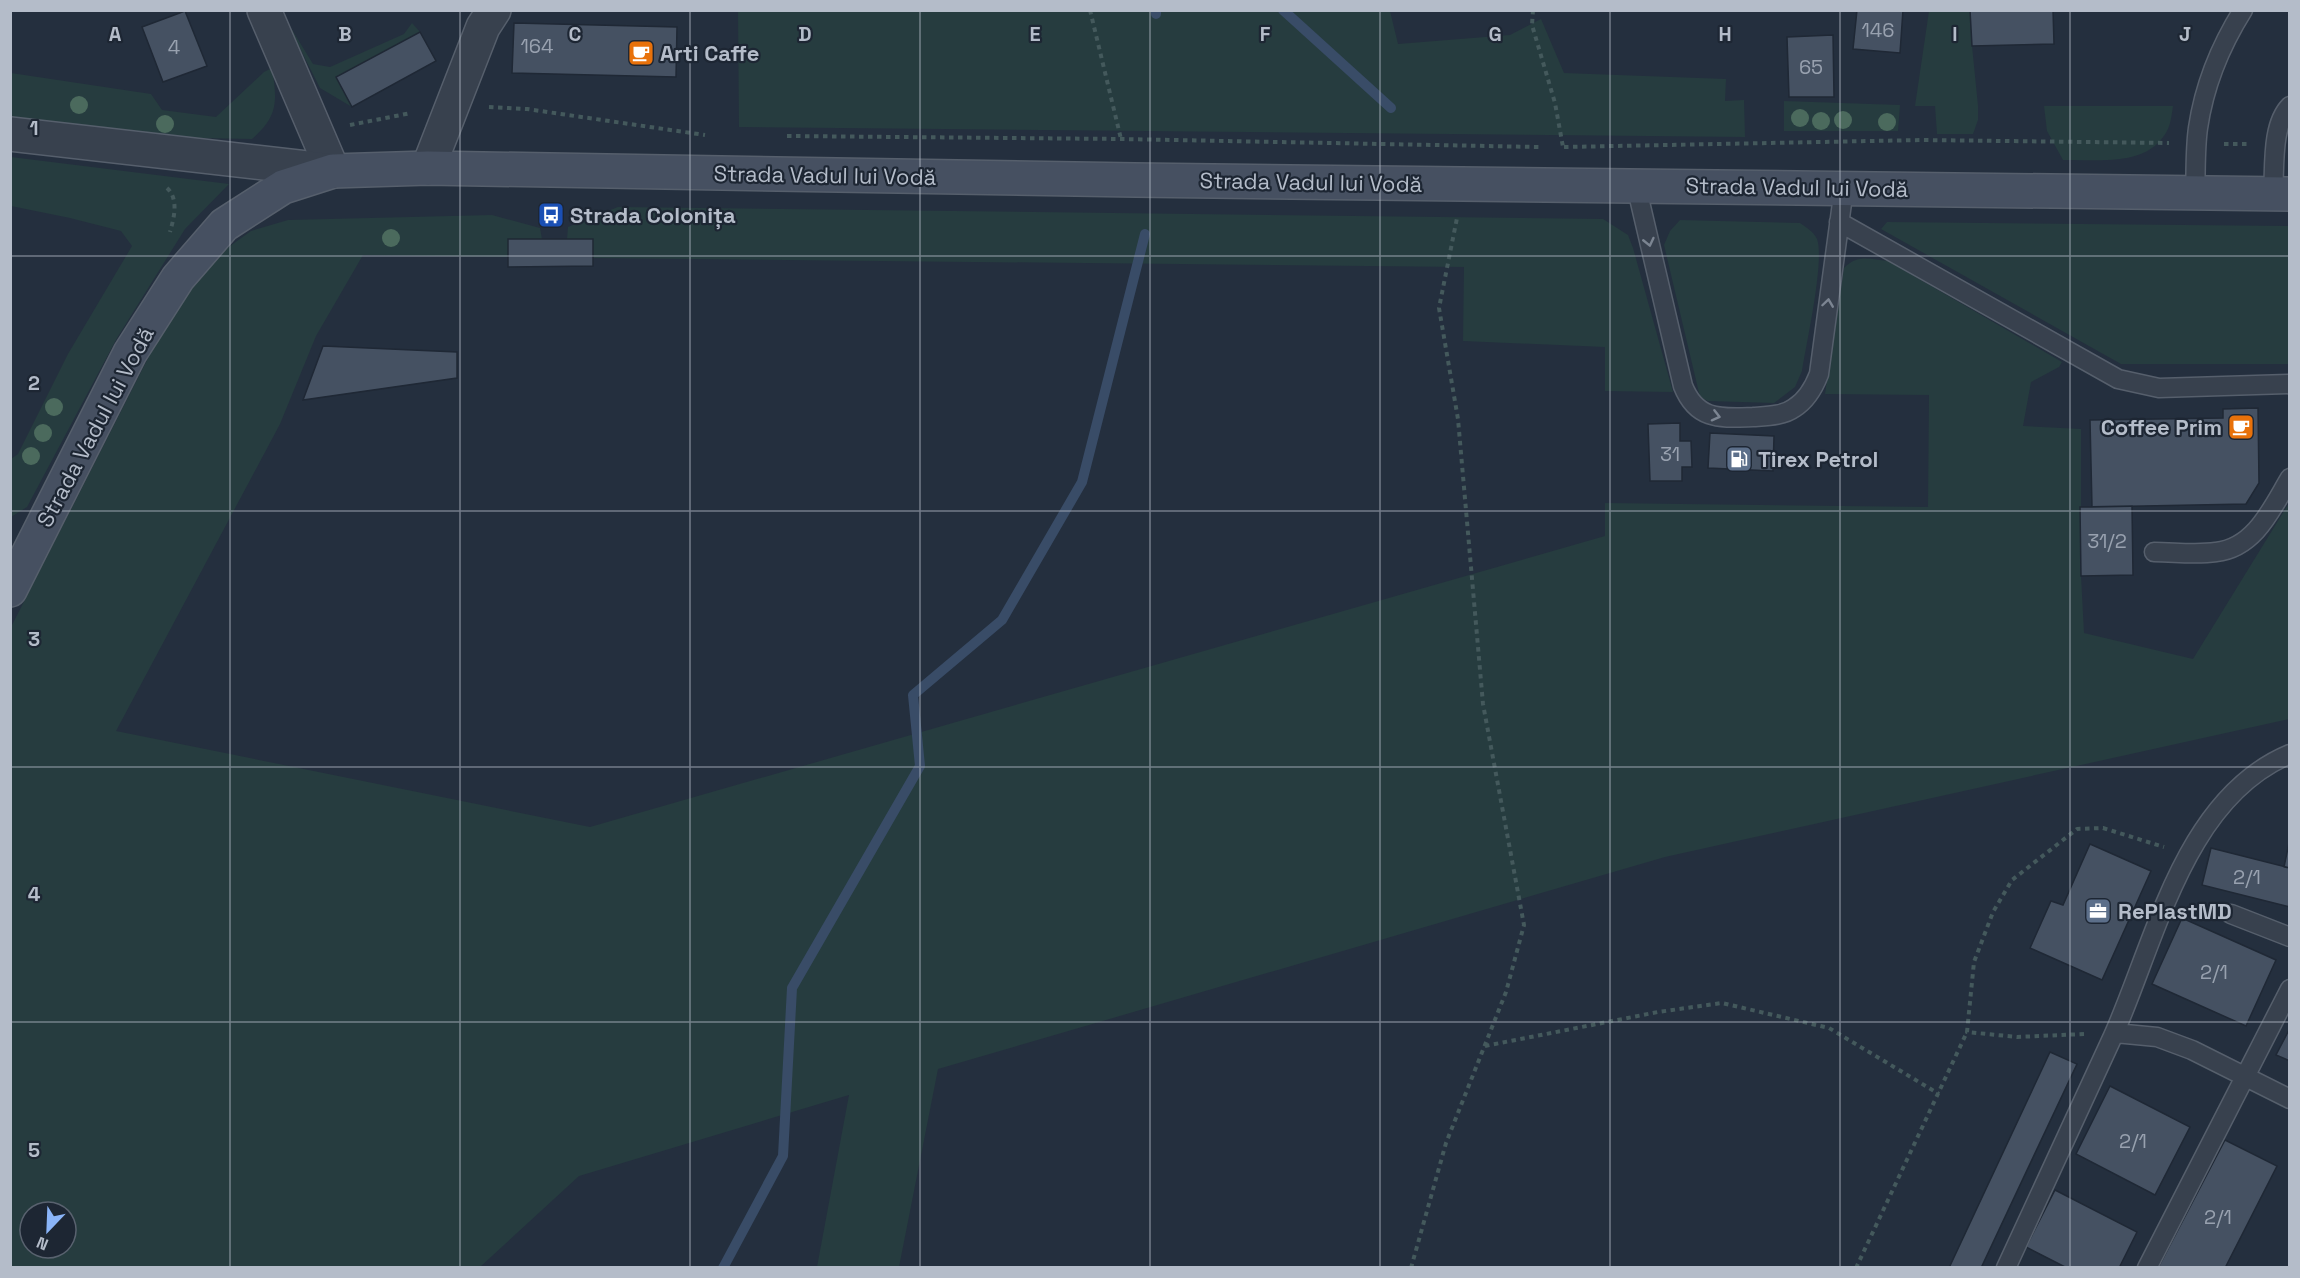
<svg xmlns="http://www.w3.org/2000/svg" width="2300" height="1278" viewBox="0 0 2300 1278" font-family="'Space Grotesk',sans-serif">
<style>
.green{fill:#263c3f;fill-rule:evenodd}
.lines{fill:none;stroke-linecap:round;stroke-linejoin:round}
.stream{stroke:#394c67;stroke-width:10}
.building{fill:#455162;stroke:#1f2835;stroke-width:1.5}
.service-casing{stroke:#565f6c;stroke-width:21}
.minor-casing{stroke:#565f6c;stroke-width:36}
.tertiary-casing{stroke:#565f6c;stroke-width:36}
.secondary-casing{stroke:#565f6c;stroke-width:36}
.path{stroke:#44595c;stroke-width:4;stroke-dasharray:4.5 4.5;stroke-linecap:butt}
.service{stroke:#38414e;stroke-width:18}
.minor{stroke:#38414e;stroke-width:33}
.tertiary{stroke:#38414e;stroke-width:33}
.secondary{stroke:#465061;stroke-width:33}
.tree{fill:#4b6a5d}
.oneway{stroke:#7c8592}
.grid{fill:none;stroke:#b4bcc9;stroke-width:1.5;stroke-opacity:0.55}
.labels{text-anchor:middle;stroke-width:4.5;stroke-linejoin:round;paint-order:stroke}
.number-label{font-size:20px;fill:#98a1af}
.poi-label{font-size:22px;font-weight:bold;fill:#b4bcc9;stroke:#1d2633;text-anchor:start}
.street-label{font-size:22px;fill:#b4bcc9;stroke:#1d2633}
.grid-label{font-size:20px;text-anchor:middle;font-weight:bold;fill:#b4bcc9;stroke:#1d2633;stroke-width:4.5;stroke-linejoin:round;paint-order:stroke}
</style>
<rect width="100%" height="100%" fill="#242f3e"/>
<path class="green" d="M738,11H1390L1398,44L1510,35L1541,19L1564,73L1726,79L1725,101L1744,100L1745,137L739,127Z
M1929,11H1970L1972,46L1978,106V120L1973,134H1937L1935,106H1915Z
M283,15L313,64L330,67L404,34L412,23L420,32L337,77L352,107L320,88Z
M272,68C277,100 279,116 252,139L199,138L11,117V73L151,94L162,110L216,117L264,72Z
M1784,101L1900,105L1898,131H1784Z
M2044,106H2173C2172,113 2171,122 2168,129C2149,168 2100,159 2063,160L2047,131Z
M11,157L229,184L185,229L117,338L27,507L11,517V459L18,454L68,354L132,246L121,231L70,218L11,206Z
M618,207L1603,219L1628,235L1633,248L1673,392L1605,391V347L1463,341L1464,267L593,258V239H567L568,227Z
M492,215L540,228L542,239H508V257L363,255L316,336L280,424L116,731L590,827L1605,536V503L1928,507L1929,395L1825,394L1844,268C1857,254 1870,259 1888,261L2062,362L2059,367L2031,382L2023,426L2081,429V576L2084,633L2193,659L2289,503V719L1665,857L938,1069L899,1267H817L849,1095L579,1176L480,1267H11L10,629L167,321L212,259L251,231L288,220ZM30,1212H66V1248H30Z
M1680,220L1800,223C1807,228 1813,231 1817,239C1825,260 1806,345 1802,371L1795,387L1774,403L1708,401L1700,397L1664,245L1670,231Z
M1887,222L2289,226V364H2121L1881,229Z"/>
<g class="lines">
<path class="stream" d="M1283,10L1391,108
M1156,14V10
M723,1268L783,1156L792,988L920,766L913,695L1002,620L1082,482L1145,234"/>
</g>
<path class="building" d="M1857,10H1903L1900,53L1853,49Z
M1970,10H2053L2054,44L1972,46Z
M185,11L207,66L163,82L142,27Z
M514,23L677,27L676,77L512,73Z
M420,32L436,61L352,107L336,77Z
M1833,35L1834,97H1789L1787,37Z
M508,239H593V266L508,267Z
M323,346L457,352V378L303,400Z
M2258,408L2259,483L2246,504L2092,507L2090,420L2223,418V409Z
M1680,423V441H1691L1692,467H1682V481H1650L1648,424Z
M1710,433L1774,436L1773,471L1708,468Z
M2132,506L2133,575L2081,576L2080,507Z
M2290,838V868L2284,867Z
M2090,844L2151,871L2102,980L2030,948L2051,901L2063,905Z
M2211,848L2290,868V907L2202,885Z
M2182,918L2276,960L2246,1026L2152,984Z
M2290,1028V1061L2276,1055Z
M2050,1052L2077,1064L1981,1268H1949Z
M2110,1086L2190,1127L2155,1195L2076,1154Z
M2225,1140L2277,1166L2225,1268H2158Z
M2055,1190L2137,1232L2119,1268H2067L2026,1247Z"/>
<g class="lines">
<defs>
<path id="service" d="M1636,185L1683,386C1697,421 1721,418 1753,417C1767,416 1783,416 1794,408C1807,400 1814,387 1819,374L1844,188
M2195,193C2196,171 2195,149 2198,128C2204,87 2221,45 2243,10
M2273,194C2275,168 2271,125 2290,106
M1839,222L2118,379L2159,388L2290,384
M2154,552C2174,552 2196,555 2216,552C2255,548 2272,508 2290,478
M2231,914L2290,937
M2115,1033L2157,1037L2192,1050L2290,1099
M2006,1268C2042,1190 2078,1113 2113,1036C2156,940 2184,798 2290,754
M2147,1268L2290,989"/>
<path id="minor" d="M264,10L333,171
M428,168L483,27L494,10"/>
<path id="tertiary" d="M10,134L333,171"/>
<path id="secondary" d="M10,590L130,353L178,278L224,225L283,187L333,171L428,168L1135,180L2290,194"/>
</defs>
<use href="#service" class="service-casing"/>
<use href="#minor" class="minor-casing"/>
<use href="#tertiary" class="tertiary-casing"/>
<use href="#secondary" class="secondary-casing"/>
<path class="path" d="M1090,10L1121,139
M1533,10L1532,25L1555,103L1563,147
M489,107L527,109L705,135
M350,125L411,113
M787,136L1121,139L1539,147
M2224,144H2247
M1564,147L1922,140L2169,143
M167,188C179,199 174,218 170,232
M2084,1034L2017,1037L1967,1032L1974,962L1993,912L2012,880L2077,829L2103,828L2164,847
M1485,1046L1658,1012L1722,1003L1829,1028L1939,1094
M1411,1268L1446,1143L1506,992L1524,925L1483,704L1458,419L1439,308L1457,218
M1856,1268L1967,1032"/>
<use href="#service" class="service"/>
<use href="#minor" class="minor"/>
<use href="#tertiary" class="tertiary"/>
<use href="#secondary" class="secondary"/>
</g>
<g class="tree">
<circle cx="79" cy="105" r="9"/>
<circle cx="1800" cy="118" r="9"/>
<circle cx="1843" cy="120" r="9"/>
<circle cx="1821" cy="121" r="9"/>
<circle cx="1887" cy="122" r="9"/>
<circle cx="165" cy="124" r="9"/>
<circle cx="391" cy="238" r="9"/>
<circle cx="54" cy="407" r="9"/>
<circle cx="43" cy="433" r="9"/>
<circle cx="31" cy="456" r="9"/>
</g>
<defs><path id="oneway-chevron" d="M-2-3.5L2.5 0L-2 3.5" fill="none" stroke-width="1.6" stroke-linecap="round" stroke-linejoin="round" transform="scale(1.5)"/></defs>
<g class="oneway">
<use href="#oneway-chevron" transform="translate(1649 242) rotate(77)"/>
<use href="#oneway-chevron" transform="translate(1828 303) rotate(-82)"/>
<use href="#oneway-chevron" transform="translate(1716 416) rotate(14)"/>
</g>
<path class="grid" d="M230,10V1268M460,10V1268M690,10V1268M920,10V1268M1150,10V1268M1380,10V1268M1610,10V1268M1840,10V1268M2070,10V1268M10,256H2290M10,511H2290M10,767H2290M10,1022H2290"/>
<defs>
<symbol id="cafe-square" viewBox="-11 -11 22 22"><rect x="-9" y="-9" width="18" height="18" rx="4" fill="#e8710a" stroke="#1d2633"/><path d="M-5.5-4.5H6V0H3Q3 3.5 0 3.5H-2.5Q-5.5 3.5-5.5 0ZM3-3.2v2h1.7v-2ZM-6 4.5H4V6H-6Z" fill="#fff"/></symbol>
<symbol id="bus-square" viewBox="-11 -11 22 22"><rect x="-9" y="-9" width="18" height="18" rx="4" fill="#1a4fb4" stroke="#1d2633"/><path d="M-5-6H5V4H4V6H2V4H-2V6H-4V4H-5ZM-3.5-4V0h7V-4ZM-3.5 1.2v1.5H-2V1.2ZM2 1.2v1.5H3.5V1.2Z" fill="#fff"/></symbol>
<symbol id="fuel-square" viewBox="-11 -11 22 22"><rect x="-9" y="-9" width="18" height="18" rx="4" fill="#5c6f8a" stroke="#1d2633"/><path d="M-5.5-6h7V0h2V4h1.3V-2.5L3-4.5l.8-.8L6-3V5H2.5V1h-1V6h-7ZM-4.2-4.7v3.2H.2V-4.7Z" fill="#fff"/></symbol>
<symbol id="office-square" viewBox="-11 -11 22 22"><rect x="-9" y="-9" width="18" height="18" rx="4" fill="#5c6f8a" stroke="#1d2633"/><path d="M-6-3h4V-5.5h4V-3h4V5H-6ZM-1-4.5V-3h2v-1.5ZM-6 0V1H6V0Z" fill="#fff"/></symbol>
</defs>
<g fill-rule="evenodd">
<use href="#cafe-square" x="626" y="38" width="30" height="30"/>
<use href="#bus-square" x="536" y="200" width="30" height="30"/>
<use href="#cafe-square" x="2226" y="412" width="30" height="30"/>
<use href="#fuel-square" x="1724" y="444" width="30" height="30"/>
<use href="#office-square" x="2083" y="896" width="30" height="30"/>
</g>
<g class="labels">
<g class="number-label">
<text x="1878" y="37">146</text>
<text x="537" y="53">164</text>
<text x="174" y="54">4</text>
<text x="1811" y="74">65</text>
<text x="1670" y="461">31</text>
<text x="2107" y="548">31/2</text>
<text x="2247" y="884">2/1</text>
<text x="2214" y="979">2/1</text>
<text x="2133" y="1148">2/1</text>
<text x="2218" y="1224">2/1</text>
</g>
<g class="poi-label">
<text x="660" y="61">Arti Caffe</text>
<text x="570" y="223">Strada Colonița</text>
<text x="2222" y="435" text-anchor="end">Coffee Prim</text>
<text x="1758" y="467">Tirex Petrol</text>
<text x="2118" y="919">RePlastMD</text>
</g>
<g class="street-label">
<text transform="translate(825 175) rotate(1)" y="8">Strada Vadul lui Vodă</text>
<text transform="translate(1311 182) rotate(1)" y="8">Strada Vadul lui Vodă</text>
<text transform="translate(1797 187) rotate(1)" y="8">Strada Vadul lui Vodă</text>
<text transform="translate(95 427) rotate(-62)" y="8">Strada Vadul lui Vodă</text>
</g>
</g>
<g class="grid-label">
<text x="115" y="41">A</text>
<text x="345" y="41">B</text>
<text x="575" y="41">C</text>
<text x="805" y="41">D</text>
<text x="1035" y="41">E</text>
<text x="1265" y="41">F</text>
<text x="1495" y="41">G</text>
<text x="1725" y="41">H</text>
<text x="1955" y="41">I</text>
<text x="2185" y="41">J</text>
<text x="34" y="135">1</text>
<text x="34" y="390">2</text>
<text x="34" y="646">3</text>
<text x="34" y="901">4</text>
<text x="34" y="1157">5</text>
</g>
<rect width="2300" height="1278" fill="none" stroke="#b4bcc9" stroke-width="24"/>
<g transform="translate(48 1230) rotate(203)"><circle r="28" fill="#1d2633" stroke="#59626f" stroke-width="1.5"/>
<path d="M0-4.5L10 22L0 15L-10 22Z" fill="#8ab4f8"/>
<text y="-9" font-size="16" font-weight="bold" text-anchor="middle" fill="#b4bcc9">N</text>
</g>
</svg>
